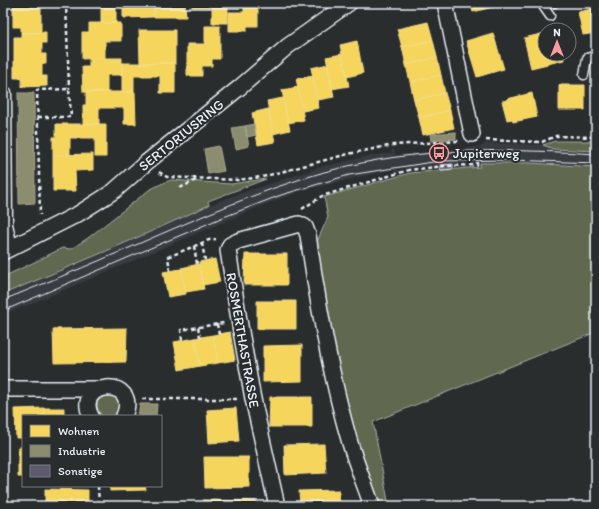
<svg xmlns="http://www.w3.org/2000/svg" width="599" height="509" viewBox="0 0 599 509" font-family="Itim,sans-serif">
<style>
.built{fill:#393a41}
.green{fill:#60694f;stroke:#a4ada4}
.homes{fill:#f6d55c;stroke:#f2dd8b}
.industry{fill:#8c8c6e;stroke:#a8aa97}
.building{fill:#5d5a6c;stroke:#e8f1f8}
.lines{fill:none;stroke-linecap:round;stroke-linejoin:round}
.service-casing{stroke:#e8f1f8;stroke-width:11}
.minor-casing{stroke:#e8f1f8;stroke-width:18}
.path{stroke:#e8f1f8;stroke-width:2.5;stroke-dasharray:4 3;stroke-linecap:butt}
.service{stroke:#2a2d2e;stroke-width:8}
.minor{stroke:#2a2d2e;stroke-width:15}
.tram{stroke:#e8f1f8;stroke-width:1}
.labels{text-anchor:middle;stroke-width:4;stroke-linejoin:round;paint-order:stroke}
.street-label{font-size:14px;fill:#e8f1f8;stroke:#2a2d2e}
.poi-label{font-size:14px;fill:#e8f1f8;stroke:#2a2d2e;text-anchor:start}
</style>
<rect width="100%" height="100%" fill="#2a2d2e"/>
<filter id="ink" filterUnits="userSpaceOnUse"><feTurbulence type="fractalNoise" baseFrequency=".025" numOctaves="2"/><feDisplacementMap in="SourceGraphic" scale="8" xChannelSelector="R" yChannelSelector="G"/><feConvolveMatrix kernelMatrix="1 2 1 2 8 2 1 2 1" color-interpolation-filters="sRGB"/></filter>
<g filter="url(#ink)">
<path class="built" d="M486,143L543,145L553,149L596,151V167L528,163H467L398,169V172L394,173V170L385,171L326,185L298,192L261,206L31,304L3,314V294L79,264L165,226L209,205L236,195L321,167L364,157L392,153V150L394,149L395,155L480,147Z"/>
<path class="green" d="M555,141H596V151L553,149L543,145Z
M480,163H528L596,167V332L373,422L389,506H377L352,435L333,358L315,246L328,217L324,197L410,173L480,167Z
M266,179L208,201L209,205C141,237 72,266 3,294V277L43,258L62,248L71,249L88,238L149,190L161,184L171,180L231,184Z
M97 406a11 11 0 1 1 22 0a11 11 0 1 1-22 0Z"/>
<path class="homes" d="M13,3H46V7H41V33H21V27H13Z
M85,3H116V23H101V7H85Z
M123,3H154V17L123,18Z
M154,3H185L186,17H154Z
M192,3H228V23H212V7H192Z
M244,3H258V26H247V31H229V12H244Z
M470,3H509L473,12Z
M596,8V33L583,35L578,12Z
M428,22L433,40L402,47L397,29Z
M89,23H121V41H105V58L82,59V32H89Z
M205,26H220V59H212V66H202V76H187V44H205Z
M139,30H175V63H140Z
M46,32V43H42V54H46V64H42V76H47V86L22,87V78H14V37H21V33Z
M493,33L504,69L477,77L466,41Z
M545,33V54H563L564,60L531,68L524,38Z
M433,40L437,57L406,65L402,47Z
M357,41L363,73L347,77L340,45Z
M342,54L349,86L332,89L326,57Z
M437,57L441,75L410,82L406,65Z
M105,58H122V75H107V92H83L82,67H89V59Z
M122,63H175V93H160V76H134V92H122Z
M328,64L334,97L318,100L311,68Z
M592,71H596V108L594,109Z
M441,75L445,93L414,100L410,82Z
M313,76L319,108L303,111L296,79Z
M559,85H585V110H559Z
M298,87L304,120L288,123L282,90Z
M86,92H135L136,124H124V108H99V124H83V105H86Z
M445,93L450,110L419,118L414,100Z
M532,93L537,117L513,122L512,119L507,120L502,101L508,100L507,99Z
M283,98L290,130L273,134L267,101Z
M268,109L275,142L258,145L252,113Z
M450,110L454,128L423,135L419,118Z
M56,124H106V157H95V138H70V154L53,155V137H56Z
M93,154V170L75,171L76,191H53V155Z
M245,254H287V285H244Z
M215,259L220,282L203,285L199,262Z
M199,264L204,289L186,292L181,268Z
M181,269L186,294L168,297L163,272Z
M257,301H296V329H257Z
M127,328L126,362L54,363L53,329Z
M230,332L235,360L218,363L213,335Z
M213,335L218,363L200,366L195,338Z
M195,338L200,366L179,370L174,342Z
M302,345V381L263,382V346Z
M3,361H6V375H3Z
M270,397H312V427H269Z
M44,408L45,416H23V438H16L15,409Z
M44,408H64V416H45Z
M236,408L239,441L209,443L207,410Z
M324,444L326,473L285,475L284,445Z
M18,447H23V477H18Z
M204,457H249V487L205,488Z
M110,486H145L146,490L110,491Z
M45,489L88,490V506H45Z
M339,490L340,506H300L299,491Z
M203,500L256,501V506H203Z
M124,502L171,503V506H124Z"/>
<path class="industry" d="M18,93H34L35,203L19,204Z
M254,124L256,135L247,137L245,126Z
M245,126L249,146L236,149L232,128Z
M456,132V139L431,141L430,134Z
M219,146L224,171L208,174L204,149Z
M3,332H6V361H3Z
M140,404H157L156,416H138Z"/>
<path class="building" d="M453,164V169L440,170V165Z"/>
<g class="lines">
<defs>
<path id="service" d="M550,16L543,6L554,3
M584,75L587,58L596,55
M7,92L8,224L13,247"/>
<path id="minor" d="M445,3L472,134
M3,252L78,214L114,191L147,162L239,88L288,46L349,3
M3,389H99
M91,416C73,381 141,376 124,416
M277,506L253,399L239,320L228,250L230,245L238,241L299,224L305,227L308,235C318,305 330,375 350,443C356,464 365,485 372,506"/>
</defs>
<use href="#service" class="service-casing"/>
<use href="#minor" class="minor-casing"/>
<path class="path" d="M66,3L69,89
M38,117H71L69,89L37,90L40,215
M486,140L542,142L556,136L596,137
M159,172L167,177L238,180L262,177L348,154L393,145L459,141
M180,188L198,179
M302,209L322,196L409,170L445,166L477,165V149
M202,243L205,260
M194,246L197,264
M170,271L168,257L209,240L216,239
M217,324L219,334
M198,327L200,337
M182,340L181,330L224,323
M142,399H237
M98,486L99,506
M590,506L596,504"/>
<use href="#service" class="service"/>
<use href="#minor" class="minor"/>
<path class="tram" d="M3,300C56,279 109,257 161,234C222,208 283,181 348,166C429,147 514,149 596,154
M3,311L221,218L281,195L349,175L439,161L509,160L596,163"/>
</g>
</g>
<defs>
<symbol id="bus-ring" viewBox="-11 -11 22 22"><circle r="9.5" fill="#2a2d2e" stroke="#ff9aa2" stroke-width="1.5"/><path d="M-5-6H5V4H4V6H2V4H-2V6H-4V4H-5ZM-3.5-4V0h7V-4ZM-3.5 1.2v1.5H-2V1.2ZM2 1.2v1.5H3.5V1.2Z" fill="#ff9aa2"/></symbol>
</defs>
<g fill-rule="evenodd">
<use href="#bus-ring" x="428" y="142" width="22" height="22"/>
</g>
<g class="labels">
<g class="street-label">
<text transform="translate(181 135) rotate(-39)" y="5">SERTORIUSRING</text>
<text transform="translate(243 340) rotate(80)" y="5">ROSMERTHASTRASSE</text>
</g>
<g class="poi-label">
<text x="453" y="158">Jupiterweg</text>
</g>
</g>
<rect width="599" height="509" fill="none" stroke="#2a2d2e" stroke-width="16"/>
<rect x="8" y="8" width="583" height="493" fill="none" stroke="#e8f1f8" stroke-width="1.5" filter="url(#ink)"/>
<rect x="22" y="415" width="140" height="72" fill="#2a2d2e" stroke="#767b7f"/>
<rect x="30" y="425" width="20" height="12" fill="#f6d55c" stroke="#767b7f"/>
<text x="58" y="435" font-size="12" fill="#e8f1f8">Wohnen</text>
<rect x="30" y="445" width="20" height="12" fill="#8c8c6e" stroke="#767b7f"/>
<text x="58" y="455" font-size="12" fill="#e8f1f8">Industrie</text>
<rect x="30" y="465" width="20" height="12" fill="#5d5a6c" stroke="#767b7f"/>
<text x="58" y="475" font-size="12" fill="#e8f1f8">Sonstige</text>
<g transform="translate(557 42)"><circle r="19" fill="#2a2d2e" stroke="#767b7f"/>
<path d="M0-3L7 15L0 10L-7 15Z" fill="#ff9aa2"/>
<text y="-6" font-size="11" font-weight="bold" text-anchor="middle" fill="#e8f1f8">N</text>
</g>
</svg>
